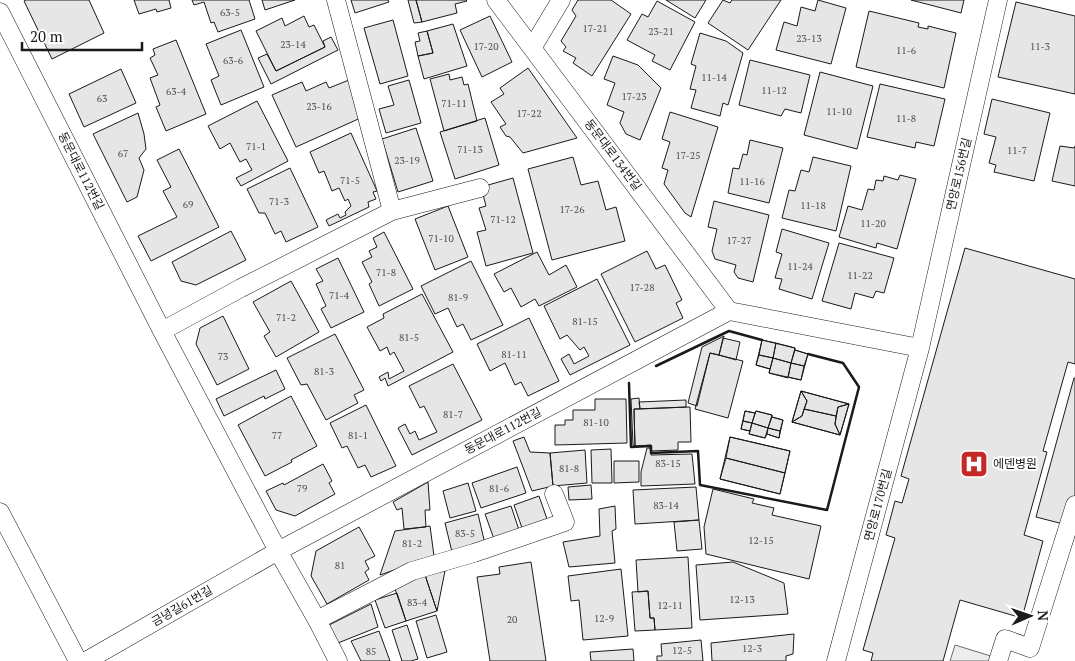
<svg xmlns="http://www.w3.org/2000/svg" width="1075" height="661" viewBox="0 0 1075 661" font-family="'PT Serif','Noto Sans KR',serif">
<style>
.built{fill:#ededed;stroke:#6a6a6a}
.building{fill:#e6e6e6;stroke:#1a1a1a}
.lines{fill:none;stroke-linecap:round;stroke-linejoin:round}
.lane-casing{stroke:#1a1a1a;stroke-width:19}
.lane{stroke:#fff;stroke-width:18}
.wall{stroke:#1a1a1a;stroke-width:2.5}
.labels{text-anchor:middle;stroke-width:4;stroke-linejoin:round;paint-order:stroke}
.number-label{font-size:10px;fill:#4d4d4d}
.street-label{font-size:12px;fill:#1a1a1a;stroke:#fff}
.poi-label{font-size:12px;fill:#1a1a1a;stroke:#fff;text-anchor:start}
</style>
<rect width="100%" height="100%" fill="#fff"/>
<path class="built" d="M955,645L1007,661H950Z"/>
<path class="building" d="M26,0H89L104,33L52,59L24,1Z
M134,0H169L171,8L157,12L156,9L139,14Z
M192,0H249L255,19L218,32L214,22L211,23L204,2L194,5Z
M262,0H295L265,10Z
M351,0H388L389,2L355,13Z
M408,0H416L422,22L414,23Z
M416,0H466L467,1L455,4L457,13L422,22Z
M578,0H611L631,14L592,76L573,63L576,58L563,51L566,47L561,41L576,16L572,10Z
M666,0H706L695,18Z
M723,0L730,3L732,0H781L748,50L708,23Z
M818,0L846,8L831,64L776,50L784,22L797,26L801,7L815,11Z
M911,0H964L961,13Z
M657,1L695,22L670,70L652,61L655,55L627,40L642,14L648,17Z
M1016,2L1075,16V94L998,77Z
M869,11L919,23L918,27L928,29V26L956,33L944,88L856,67Z
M304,16L309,27L314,25L325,47L276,71L256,31L282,18L285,26Z
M490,16L512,62L482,77L460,30Z
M393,20L408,76L380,84L364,28Z
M453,24L467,66L424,79L418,56L433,53L427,31Z
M241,30L264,87L221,105L211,80L219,76L206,44Z
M427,31L433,53L418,56L415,42L420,41L418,33Z
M700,33L726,41L743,53L728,105L723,103L720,116L691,108L696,90L690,89L696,66L691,64Z
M331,37L338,50L271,84L258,58L267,54L276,71L325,47L323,41Z
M176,40L206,114L166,131L156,107L160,105L150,78L158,75L150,58L155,55L153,49Z
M613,56L638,65L661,88L640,140L626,134L620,123L624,112L607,105L615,83L604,79Z
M750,60L810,75L801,113L785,109L781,116L739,105Z
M528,68L577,138L523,153L510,137L506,136L500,127L506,124L491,102L504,94L500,88Z
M121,69L136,103L84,127L69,94Z
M820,72L873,86L857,149L804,135Z
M449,74L450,80L462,77L464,85L468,84L477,121L444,131L430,79Z
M349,80L365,116L296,147L272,95L302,82L306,91L326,82L329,88Z
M409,80L421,123L386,133L379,109L394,105L388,86Z
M880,84L945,99L934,146L916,142L915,148L867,137Z
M992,99L1050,113L1034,181L994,172L996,165L989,163L996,137L984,134Z
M257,101L288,161L241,186L236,178L252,170L246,159L240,162L230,143L220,149L208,126Z
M670,112L718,127L691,217L685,213L664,184L668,170L662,168L670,142L662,139Z
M138,113L144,134L146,149L139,158L144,170L137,197L127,202L93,134Z
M485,118L499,165L455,179L440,132Z
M416,128L433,181L398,192L382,139Z
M351,133L377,191L373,192L376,199L368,202L369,207L329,226L326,220L338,214L340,218L346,215L345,212L351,206L348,199L345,201L339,188L332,191L324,171L319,173L310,152Z
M750,140L783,148L769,203L728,193L733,168L739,169L743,154L747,155Z
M1060,146L1074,148L1075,146V186L1052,181Z
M179,149L219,227L151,261L138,236L177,217L163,191L171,187L157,160Z
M573,157L581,185L598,181L606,210L616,207L625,241L552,260L528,169Z
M813,157L851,166L836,231L782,218L789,190L795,191L801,170L809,172Z
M290,168L318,227L286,242L281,231L275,234L265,213H259L247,189Z
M900,175L916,179L897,249L877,243L876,248L839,237L848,206L862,210L868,189L874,190L876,180L883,181L884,176L898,180Z
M513,178L533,253L486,266L477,232L486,230L479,208L486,206L481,187Z
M714,201L769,215L753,282L738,278L734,272L736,265L715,259L712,251L717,229L708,227Z
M448,206L468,257L435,270L415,219Z
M782,229L829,243L812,299L779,289L782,279L775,278L782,254L776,252Z
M231,231L246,260L196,285L181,281L172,262Z
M384,232L413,289L379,306L369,284L372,282L362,262L372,257L369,251L377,247L373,238Z
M839,243L894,258L884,293L876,291L873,298L855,293L851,309L822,301Z
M965,248L1075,279V364L1068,362L1043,451L1047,452L1024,535L1043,541L1022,618L960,600L943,661H871L873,653L863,650L895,538L886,535L895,501L902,503L909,479L901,476Z
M647,251L656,269L665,265L682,300L676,303L683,318L635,342L601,274Z
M537,252L549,275L566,265L577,287L539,306L535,299L521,307L511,288L504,292L494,274Z
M338,258L364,312L331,328L321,309L326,306L316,284L323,281L316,269Z
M471,261L503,325L471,340L463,324L457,327L448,308L435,314L421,286Z
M597,279L630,345L570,375L561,359L569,354L574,364L589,356L584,347L580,350L567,335L560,339L544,306Z
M291,281L319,332L276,357L264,336L270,332L253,302Z
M422,294L453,352L388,386L385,378L381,381L379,377L388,372L389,379L404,371L394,352L390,355L387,347L380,351L367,327L384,318L383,314Z
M223,316L249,369L217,385L196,344L200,328Z
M529,318L559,381L528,396L521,382L515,385L505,363L490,371L477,344Z
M335,334L364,390L354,395L358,403L326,420L307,384L301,385L287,358Z
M724,336L719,355L710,353L697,406L688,403L702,347Z
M723,338L740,342L736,360L719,355Z
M762,340L795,348V350L808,354L801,380L769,373L770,369L756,365Z
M762,340L776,343L773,358L759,355Z
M776,343L795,348L791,363L773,358Z
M795,350L808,354L804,366L791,363Z
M710,353L743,361L728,418L695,409Z
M759,355L773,358L770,369L756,365Z
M773,358L791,363L788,378L769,373Z
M791,363L804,366L801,380L788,377Z
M453,364L482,420L412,455L398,428L405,424L410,434L415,431L419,440L437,432L424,406L420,408L409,386Z
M276,370L285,389L265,399L264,396L224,416L216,399Z
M1074,378H1075V527L1036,517Z
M801,391L849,404L840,435L792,422Z
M801,391L807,401L802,416L792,422Z
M801,391L849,404L838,407L836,416L804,409L807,401Z
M291,396L317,446L291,460L292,462L265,476L238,425Z
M639,398L640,409H634L635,446L633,445L631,399Z
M595,399H626L627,443L555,445V425H565V420H573V410H595Z
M686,400V407L640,409L639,402Z
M849,404L840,435L835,424L838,407Z
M366,405L396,466L371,477L365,465L358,468L347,446L342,448L330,423Z
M690,407L691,442H678V450L651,451V445L635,446L634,409Z
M804,409L836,416L835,424L840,435L792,422L802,416Z
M745,411L755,413L756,411L772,415V417L783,420L779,438L767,434L765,438L749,434L750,431L741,429Z
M745,411L755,413L752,423L743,421Z
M756,411L772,415L768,428L752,423Z
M772,417L783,420L780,431L768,428Z
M743,421L752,423L750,431L741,429Z
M752,423L768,428L765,438L749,434Z
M768,428L780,431L779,438L767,434Z
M524,437L530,452L550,453L553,486L532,491L513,441Z
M730,437L790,451L780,494L720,479Z
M730,437L790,451L785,473L726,458Z
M647,448H650L651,455L692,454L695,484L641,486V472Z
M611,449L612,483H592L591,450Z
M585,450L587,483L553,486L550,453Z
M726,458L785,473L780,494L720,479Z
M614,461H639V482L614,483Z
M323,464L332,481L329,483L335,494L295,516L276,510L266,491L283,483L284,485Z
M517,467L526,493L481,508L472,483Z
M428,482L430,510H425L426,527L404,529L402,508L397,510L393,502Z
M468,483L476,511L450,518L443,491Z
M591,485L592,499L569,500L568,487Z
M696,487L699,520L635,524L633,490Z
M713,489L754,499L752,503L774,508L772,515L821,526L809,579L706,554L704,527Z
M539,496L547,519L522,528L514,505Z
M511,506L519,530L494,539L485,514Z
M615,506L616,529L612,531L615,563L569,567L563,542L600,536L599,509Z
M478,514L485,544L452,552L445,523Z
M699,520L702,549L677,551L674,522Z
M430,526L434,556L380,575L395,531Z
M359,527L375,556L365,561L369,569L365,572L369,580L327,604L311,576L316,551Z
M688,557L692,628L655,630L654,618H650L648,591L638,592L636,560Z
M531,562L546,661H490L477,577L500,574L499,567Z
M733,562L784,583L788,614L700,620L696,565Z
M621,569L628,636L583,640L579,600L571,601L568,576Z
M445,571L437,611L425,575Z
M425,575L437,611L406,621L394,586Z
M648,591L650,618H654L655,630L635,631L632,592Z
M397,593L406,621L385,628L375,600Z
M371,604L378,627L338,643L329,625Z
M436,615L447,652L427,658L416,621Z
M407,625L418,659L411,661H402L392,630Z
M379,631L390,661H361L351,641Z
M794,634L793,654L786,656V661H712L711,643Z
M701,640L703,661H657V656H662L661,644Z
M633,649L634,661H591L590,652Z"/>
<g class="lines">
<defs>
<path id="lane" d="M336,0L392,211
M496,0L729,311
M0,12L162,331L278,551L317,620L338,661
M532,48L561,0
M729,311L920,348
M162,331L241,288L392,211L480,188
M0,512L78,661
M317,620L412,571L474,553L565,522L554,494
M86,661L278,551L729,311
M836,661L920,348L998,0
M998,661L1005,639L1030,648L1075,505"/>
</defs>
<use href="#lane" class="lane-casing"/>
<use href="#lane" class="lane"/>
<path class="wall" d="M656,366L729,331L762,340
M629,383L631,447L651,446V453L698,451L700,485L827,510L859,387L843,363L808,354"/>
</g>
<defs>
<symbol id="hospital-square" viewBox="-11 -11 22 22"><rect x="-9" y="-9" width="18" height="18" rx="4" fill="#c62828" stroke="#fff"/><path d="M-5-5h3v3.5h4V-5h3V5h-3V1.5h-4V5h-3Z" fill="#fff"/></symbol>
</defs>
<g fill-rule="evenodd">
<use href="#hospital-square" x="958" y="448" width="32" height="32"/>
</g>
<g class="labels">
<g class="number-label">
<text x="230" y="16">63-5</text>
<text x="595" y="32">17-21</text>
<text x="661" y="35">23-21</text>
<text x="809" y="42">23-13</text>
<text x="293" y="48">23-14</text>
<text x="486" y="50">17-20</text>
<text x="1040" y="50">11-3</text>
<text x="906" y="54">11-6</text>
<text x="233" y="64">63-6</text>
<text x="714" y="81">11-14</text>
<text x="774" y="94">11-12</text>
<text x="176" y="95">63-4</text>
<text x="634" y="100">17-23</text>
<text x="102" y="102">63</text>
<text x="454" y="107">71-11</text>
<text x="319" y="110">23-16</text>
<text x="839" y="115">11-10</text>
<text x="529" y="117">17-22</text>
<text x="906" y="122">11-8</text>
<text x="256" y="150">71-1</text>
<text x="470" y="153">71-13</text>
<text x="1017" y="154">11-7</text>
<text x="123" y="157">67</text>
<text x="688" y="159">17-25</text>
<text x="407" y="164">23-19</text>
<text x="350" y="184">71-5</text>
<text x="752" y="185">11-16</text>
<text x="279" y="205">71-3</text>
<text x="188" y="208">69</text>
<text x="813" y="209">11-18</text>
<text x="572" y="213">17-26</text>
<text x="503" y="223">71-12</text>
<text x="873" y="227">11-20</text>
<text x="441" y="242">71-10</text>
<text x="739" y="244">17-27</text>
<text x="800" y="270">11-24</text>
<text x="386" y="276">71-8</text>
<text x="860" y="279">11-22</text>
<text x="642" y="291">17-28</text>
<text x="339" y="299">71-4</text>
<text x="458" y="301">81-9</text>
<text x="286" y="321">71-2</text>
<text x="585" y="325">81-15</text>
<text x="409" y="341">81-5</text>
<text x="514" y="358">81-11</text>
<text x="223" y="360">73</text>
<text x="324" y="375">81-3</text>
<text x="453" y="418">81-7</text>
<text x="596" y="426">81-10</text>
<text x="277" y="439">77</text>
<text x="358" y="439">81-1</text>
<text x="668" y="467">83-15</text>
<text x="569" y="472">81-8</text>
<text x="302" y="492">79</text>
<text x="499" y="492">81-6</text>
<text x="666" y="509">83-14</text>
<text x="465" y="537">83-5</text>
<text x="761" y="544">12-15</text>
<text x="412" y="547">81-2</text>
<text x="340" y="569">81</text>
<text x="742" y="603">12-13</text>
<text x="417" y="606">83-4</text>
<text x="670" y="609">12-11</text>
<text x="604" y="622">12-9</text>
<text x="512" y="623">20</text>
<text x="752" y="652">12-3</text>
<text x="682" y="654">12-5</text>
<text x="371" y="655">85</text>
</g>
<g class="street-label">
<text transform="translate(613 155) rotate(53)" y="4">동문대로134번길</text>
<text transform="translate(81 171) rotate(63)" y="4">동문대로112번길</text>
<text transform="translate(959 174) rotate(-77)" y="4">면앙로156번길</text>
<text transform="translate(503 431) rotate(-28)" y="4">동문대로112번길</text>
<text transform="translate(878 505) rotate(-75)" y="4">면앙로170번길</text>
<text transform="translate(182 606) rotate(-30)" y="4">금녕길61번길</text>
</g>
<g class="poi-label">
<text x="993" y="468">에덴병원</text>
</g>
</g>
<g transform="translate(1030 616) rotate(88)" stroke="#ffffff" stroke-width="4" paint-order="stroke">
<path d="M0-4L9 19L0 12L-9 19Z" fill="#1a1a1a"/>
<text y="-8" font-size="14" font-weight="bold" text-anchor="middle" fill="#1a1a1a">N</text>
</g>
<path d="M22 42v8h120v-8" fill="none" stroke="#1a1a1a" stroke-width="2.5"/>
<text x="30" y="42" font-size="15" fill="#1a1a1a" stroke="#ffffff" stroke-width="4" paint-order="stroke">20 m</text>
</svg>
